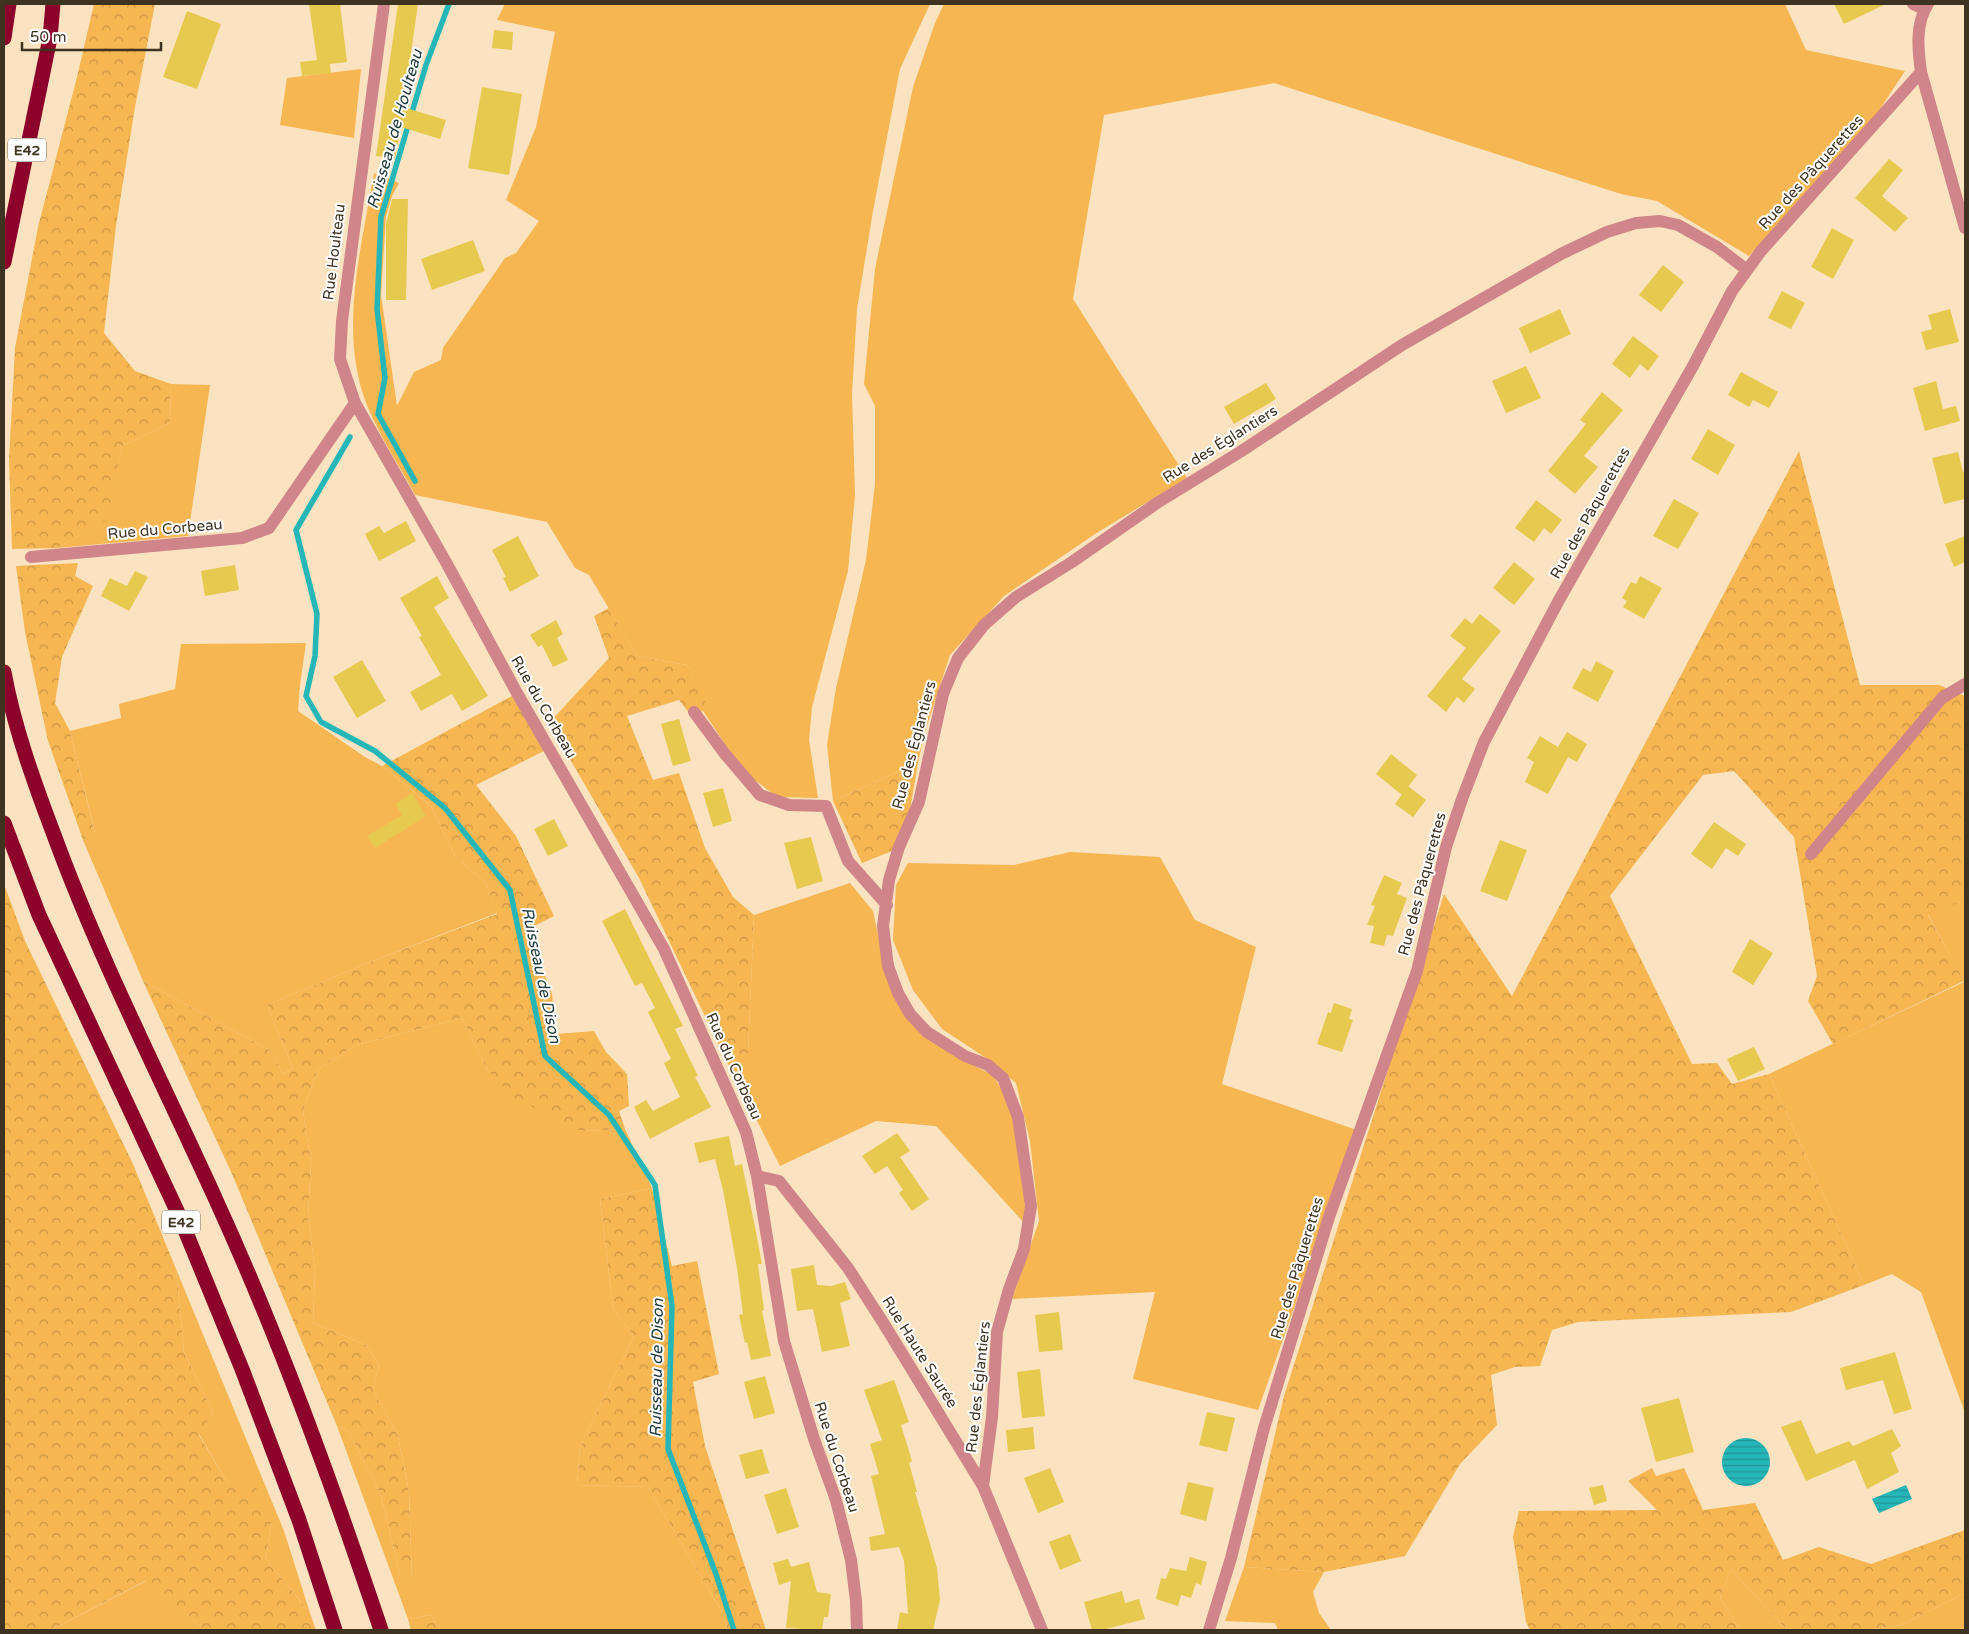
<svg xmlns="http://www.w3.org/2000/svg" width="1969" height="1634" viewBox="0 0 1969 1634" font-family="'Varela Round',sans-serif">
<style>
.green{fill:#f6b651}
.forest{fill:url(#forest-crowns)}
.water{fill:url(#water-rules)}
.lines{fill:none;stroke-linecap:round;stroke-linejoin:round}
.stream{stroke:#25b6b8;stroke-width:5.5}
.building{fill:#e6c94f}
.minor{stroke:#cf8589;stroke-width:12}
.highway{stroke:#8c022b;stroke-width:15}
.labels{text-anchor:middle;stroke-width:4;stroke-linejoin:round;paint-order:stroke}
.shield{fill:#fff;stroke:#787064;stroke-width:1}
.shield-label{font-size:14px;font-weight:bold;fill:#3e3221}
.street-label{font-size:15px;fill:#3e3221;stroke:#fff}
.water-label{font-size:16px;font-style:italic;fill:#213d3e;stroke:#fff}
</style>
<defs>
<pattern id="forest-crowns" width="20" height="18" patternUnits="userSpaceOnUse" patternTransform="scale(1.25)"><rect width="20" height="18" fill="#f6b651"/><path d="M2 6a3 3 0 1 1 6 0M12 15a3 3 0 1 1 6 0" fill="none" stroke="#c99543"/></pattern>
<pattern id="water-rules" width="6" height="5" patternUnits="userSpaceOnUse" patternTransform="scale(1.25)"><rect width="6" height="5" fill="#25b6b8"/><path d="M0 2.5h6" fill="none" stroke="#219595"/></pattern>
</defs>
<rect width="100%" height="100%" fill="#fbe3c1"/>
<path class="green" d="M505,4H930L900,69L873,211L857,309L852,394L855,495L848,571L812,707L809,740L818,798L777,797L743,771L703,711L707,708L687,665L637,656L589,575L575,568L547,522L415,495C397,461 373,427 362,391C341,320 362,245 374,173L399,183L392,196L386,216L381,295L397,406L414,372L441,360L443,348L505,258L516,253L539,221L506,200L536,127L555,32L497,20Z
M944,4H1785L1806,50L1905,71L1865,132L1749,256L1657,201L1621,194L1274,83L1104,115L1073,299L1187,478L1095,534L1004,596L950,655L924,735L918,763L833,801L827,745L836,688L866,560L875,484V406L864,384L875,269L913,87L935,23Z
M361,69L354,138L280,125L287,78Z
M171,384L210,385L188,536L57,548L108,519L122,446L170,423Z
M306,643L300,685L298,711L365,757L382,766L431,806L455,856L486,883L497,913L375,960L267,1005L293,1069L283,1074L271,1051L143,981L83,840L95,833L70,731L121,718L119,704L175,689L181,644Z
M1070,852L1160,857L1195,920L1256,947L1222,1084L1357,1130L1258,1410L1133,1379L1155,1292L1012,1299L1039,1221L1030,1141L1016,1083L989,1060L942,1029L913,990L893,940L896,885L908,863L1014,865Z
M850,883L873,911L882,953L895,995L960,1058L994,1076L1013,1111L1022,1158L1026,1225L936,1126L876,1121L780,1166L724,1056L748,1053L754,915Z
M1965,900V1413L1921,1292L1892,1274L1864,1285L1769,1074L1964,982L1928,914Z
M462,1018L488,1071L582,1131L625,1129L652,1188L600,1199L613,1309L634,1336L580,1447L577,1485L648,1487L725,1617L727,1630H440L431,1615L408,1619L337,1426L349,1432L381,1495L400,1575L412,1579L409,1492L398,1436L373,1390L379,1365L366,1345L313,1323L315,1269L308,1216L311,1162L303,1111L318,1069L356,1045Z
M176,1269L284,1531L310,1613L266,1559L271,1522L228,1484L199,1434L213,1413L184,1352Z
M1244,1567L1324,1572L1313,1592L1319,1613L1331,1630H1278L1275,1623L1225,1621Z
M1731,1569L1783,1626L1794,1630H1740L1720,1598Z
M146,1581L205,1630H51Z
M1965,1593V1630H1867L1901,1625Z"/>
<path class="forest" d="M94,4H155L135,107L116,226L104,333L135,371L171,384L170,423L122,446L109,519L57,548L12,549L9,460L15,348L38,227L77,77Z
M1799,451L1860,685H1939L1965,696V900L1928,915L1964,981L1833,1044L1808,1001L1817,976L1794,837L1734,771L1703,775L1610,896L1692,1064L1717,1063L1732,1084L1769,1074L1864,1285L1791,1312L1578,1322L1552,1330L1540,1366L1515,1367L1491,1375L1497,1425L1460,1464L1405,1556L1324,1572L1244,1567L1284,1396L1444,894L1512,996Z
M78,563L75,576L93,586L62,657L55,703L70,731L95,834L83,840L48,741L25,632L16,566Z
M609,608L637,656L687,665L708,708L692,717L679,700L627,716L653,780L679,773L705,848L733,897L754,915L748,1053L724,1056L639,878L549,723L609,658L594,616Z
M512,696L544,751L476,785L516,836L554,916L528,929L552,994L556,1034L594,1031L606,1052L627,1074L629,1106L619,1111L625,1129L582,1131L514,1098L488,1071L462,1018L356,1045L318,1069L303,1111L311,1162L308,1216L315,1269L313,1323L366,1345L379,1365L373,1390L398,1436L409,1492L412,1580L400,1575L381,1495L349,1432L337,1426L232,1174L143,981L271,1051L283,1074L293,1069L267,1005L375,960L497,914L486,883L455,856L431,806L382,766Z
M918,763L909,816L892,851L862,863L833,801Z
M4,884L25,941L133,1164L176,1269L184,1352L213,1413L199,1435L228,1484L254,1483L271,1522L266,1559L310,1613L316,1630H205L145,1581L51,1630H4Z
M652,1188L672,1266L697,1261L719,1374L693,1382L705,1446L766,1630H727L725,1617L648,1487L577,1485L580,1447L634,1336L613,1309L600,1199Z
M1652,1468L1656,1476L1684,1468L1703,1510L1755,1503L1783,1560L1819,1547L1871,1564L1965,1530V1593L1901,1625L1867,1630H1794L1783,1626L1731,1569L1720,1598L1740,1630H1530L1526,1622L1513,1537L1519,1511L1657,1510L1628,1481Z
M431,1615L440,1630H411L408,1619Z"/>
<path class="water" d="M1722 1462a24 24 0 1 1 48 0a24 24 0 1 1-48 0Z
M1906,1485L1912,1499L1879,1513L1872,1499Z"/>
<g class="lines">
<path class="stream" d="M350,437L296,530L317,614L315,656L306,696L321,722L375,751L445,808L510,890L545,1056L609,1115L655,1185L672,1306L668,1449L716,1574L734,1630
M415,481L378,414L385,378L377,309L381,217L426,65L449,4"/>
</g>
<path class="building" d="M309,4H340L347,62L330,64L331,73L302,76L300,62L317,60Z
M398,4H418L406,88L411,89L406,108L446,120L440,139L401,127L395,158L376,156Z
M1834,4H1886L1844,24Z
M187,11L221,24L197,89L163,77Z
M494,30L513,32L512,50L492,48Z
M482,87L522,94L509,175L468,168Z
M1889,159L1903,170L1882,196L1908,218L1895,232L1855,198Z
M392,199H408L406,300H386V224Z
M1832,228L1854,240L1833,279L1811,267Z
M473,240L485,271L432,290L421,259Z
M1663,265L1684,282L1661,312L1639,295Z
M1782,291L1805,303L1791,329L1768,318Z
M1560,309L1571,334L1530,353L1519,328Z
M1950,309L1959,342L1926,350L1921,332L1932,329L1928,315Z
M1633,336L1659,356L1648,371L1640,364L1630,378L1612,364Z
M1526,366L1541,398L1506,413L1492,381Z
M1741,372L1778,392L1769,408L1753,400L1749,407L1728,395Z
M1936,381L1943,409L1956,406L1960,421L1925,431L1913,388Z
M1266,383L1276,399L1234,424L1224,407Z
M1602,392L1623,410L1584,456L1598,467L1575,494L1548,471L1586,424L1580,420Z
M1708,429L1735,445L1718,475L1691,459Z
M1958,452L1963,472L1965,471V499L1944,504L1932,458Z
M1674,499L1699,513L1678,549L1653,536Z
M1536,500L1562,520L1551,534L1544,528L1534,542L1515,528Z
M406,521L416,541L379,561L365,534L379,526L384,533Z
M518,536L539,576L510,592L503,578L506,577L492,550Z
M1965,536V562L1954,567L1945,544Z
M1514,562L1535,579L1514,605L1493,588Z
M235,565L239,590L205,596L201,571Z
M135,571L148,577L129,611L101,596L110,578L127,586Z
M437,576L449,598L434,607L488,696L462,711L452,694L421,711L410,692L441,675L419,637L422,636L400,598Z
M1640,576L1662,588L1644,619L1623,607L1627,601L1622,598L1631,582L1636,584Z
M1480,614L1501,631L1462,679L1475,689L1464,703L1457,697L1446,712L1427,696L1466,648L1450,636L1465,618L1472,624Z
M556,620L563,634L557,638L568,660L553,667L542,645L538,647L530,635Z
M362,660L386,701L357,718L333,677Z
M1596,661L1614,671L1598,702L1572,688L1583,668L1591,672Z
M679,719L691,761L673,766L661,724Z
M1567,732L1587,744L1577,762L1568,757L1548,794L1525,782L1534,762L1527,758L1540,736L1558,747Z
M1391,754L1417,775L1402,795L1376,774Z
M1408,786L1426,800L1413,817L1395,804Z
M723,788L732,821L713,827L703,793Z
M412,793L426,816L375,848L367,836L402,815L395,804Z
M554,819L568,846L548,856L534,829Z
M1714,822L1746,844L1738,856L1726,848L1712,869L1691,854Z
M811,837L823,881L797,889L784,843Z
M1500,840L1527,850L1507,901L1480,891Z
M1384,875L1402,883L1397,894L1407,898L1393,936L1387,935L1384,946L1370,943L1374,926L1367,925L1375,906L1371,905Z
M625,909L683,1026L675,1029L698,1076L695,1077L711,1107L650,1139L634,1107L646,1100L653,1111L680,1097L664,1063L671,1059L648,1012L655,1008L642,983L635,986L602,921Z
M1750,939L1773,953L1753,985L1732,972Z
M1334,1003L1352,1009L1349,1019L1353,1020L1342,1052L1317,1044L1328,1012L1331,1013Z
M1754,1047L1765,1069L1738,1081L1727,1059Z
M897,1133L910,1151L900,1157L929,1199L912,1211L899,1193L903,1190L887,1166L875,1174L862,1156Z
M729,1136L735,1166L742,1164L755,1227L762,1264H758L764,1310L762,1311L771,1356L751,1360L747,1342L745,1343L739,1315L743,1314L737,1268L723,1190L715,1159L699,1163L694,1143Z
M814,1265L817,1285L831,1286L845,1282L851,1299L840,1303L850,1346L822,1352L813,1309L797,1311L791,1269Z
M1059,1312L1063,1350L1039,1352L1035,1315Z
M1895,1352L1912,1409L1894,1414L1883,1380L1846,1390L1840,1368Z
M1040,1369L1045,1416L1022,1418L1017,1372Z
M765,1376L775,1413L754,1419L744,1382Z
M894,1380L909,1422L901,1425L912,1461L909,1463L917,1492H915L937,1568L940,1600L933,1630H897L900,1612L908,1614L904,1561L899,1547L871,1551L869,1537L885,1534L871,1476L879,1474L870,1444L882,1440L864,1390Z
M1679,1398L1694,1452L1656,1462L1641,1408Z
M1207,1412L1235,1418L1227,1452L1199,1445Z
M1801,1420L1816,1454L1849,1441L1853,1446L1892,1429L1901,1446L1891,1453L1899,1472L1867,1489L1855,1460L1806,1481L1781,1427Z
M1033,1427L1035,1449L1008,1452L1006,1430Z
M762,1449L769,1473L746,1479L739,1455Z
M1050,1468L1064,1502L1038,1513L1024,1478Z
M1188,1482L1214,1488L1206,1521L1180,1514Z
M1603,1485L1607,1501L1594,1505L1589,1488Z
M786,1488L799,1527L777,1534L764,1495Z
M1070,1534L1081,1561L1060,1570L1049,1542Z
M1190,1557L1207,1562L1201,1585L1196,1583L1191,1598L1181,1595L1178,1606L1156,1599L1161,1578L1166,1579L1170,1568L1186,1571Z
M788,1559L791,1567L809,1562L817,1592L831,1594L828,1617H824L822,1630L786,1628L791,1581L779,1585L773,1563Z
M1122,1591L1125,1603L1139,1599L1145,1619L1102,1630H1092L1084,1602Z"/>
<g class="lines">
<path class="minor" d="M384,4L342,321L340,359L355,403L447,564L517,693L664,949L746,1132L757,1176L784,1341L814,1439L836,1500L851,1560L856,1601L857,1630
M1913,4L1924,9
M1928,4C1915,24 1918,50 1921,72L1965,228
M31,557L242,538L269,528L355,403
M694,712L725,754L760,795L789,805L826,806L848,861L887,905
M1811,854L1942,698L1965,684
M757,1176L779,1181L848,1268L884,1324L983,1486L1042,1630
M983,1486L992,1417L997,1332L1009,1289L1024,1249L1031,1206L1018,1117L1003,1078L988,1065L965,1056L927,1032L910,1014L898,993L888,966L883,926L889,880L899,847L919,802L943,694L958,658L984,625L1016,597L1072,562L1157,503L1240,452L1402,345L1561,254L1607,232L1636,223L1660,221L1678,225L1717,247L1747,270
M1209,1630L1231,1558L1264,1428L1329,1217L1417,971L1446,847L1462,799L1484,742L1559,600L1693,366L1732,291L1761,251L1921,72"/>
<path class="highway" d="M4,38L9,4
M4,262L50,38L53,4
M4,672C14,727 34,782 54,835C100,960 161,1079 216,1200C280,1340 332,1484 381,1630
M4,823L39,915L178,1213L242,1369L299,1520L335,1630"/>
</g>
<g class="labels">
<g class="shield">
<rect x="8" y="138.5" width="38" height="23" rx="4"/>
<rect x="162" y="1210.5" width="38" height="23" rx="4"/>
</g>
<g class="shield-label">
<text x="27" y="155">E42</text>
<text x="181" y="1227">E42</text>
</g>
<g class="street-label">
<text transform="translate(1811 172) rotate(-48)" y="5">Rue des Pâquerettes</text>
<text transform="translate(334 252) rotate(-83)" y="5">Rue Houlteau</text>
<text transform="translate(1220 444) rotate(-32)" y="5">Rue des Églantiers</text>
<text transform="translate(1590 513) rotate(-61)" y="5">Rue des Pâquerettes</text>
<text transform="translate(165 529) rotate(-5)" y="5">Rue du Corbeau</text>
<text transform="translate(544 707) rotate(60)" y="5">Rue du Corbeau</text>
<text transform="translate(914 745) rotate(-75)" y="5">Rue des Églantiers</text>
<text transform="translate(1422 884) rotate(-75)" y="5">Rue des Pâquerettes</text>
<text transform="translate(734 1066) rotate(66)" y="5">Rue du Corbeau</text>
<text transform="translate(1297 1268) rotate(-73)" y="5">Rue des Pâquerettes</text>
<text transform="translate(920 1352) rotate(58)" y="5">Rue Haute Saurée</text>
<text transform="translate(978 1387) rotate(-84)" y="5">Rue des Églantiers</text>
<text transform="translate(837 1457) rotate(72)" y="5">Rue du Corbeau</text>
</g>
<g class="water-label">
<text transform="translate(394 129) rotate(-74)" y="6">Ruisseau de Houlteau</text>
<text transform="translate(542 975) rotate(78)" y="6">Ruisseau de Dison</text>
<text transform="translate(656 1368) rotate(-89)" y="6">Ruisseau de Dison</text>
</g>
</g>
<rect width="1969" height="1634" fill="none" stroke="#3e3221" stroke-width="10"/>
<path d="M22 42v8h139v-8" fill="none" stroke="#3e3221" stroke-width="2.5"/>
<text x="30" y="42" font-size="15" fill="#3e3221" stroke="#ffffff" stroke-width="4" paint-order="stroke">50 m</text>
</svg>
